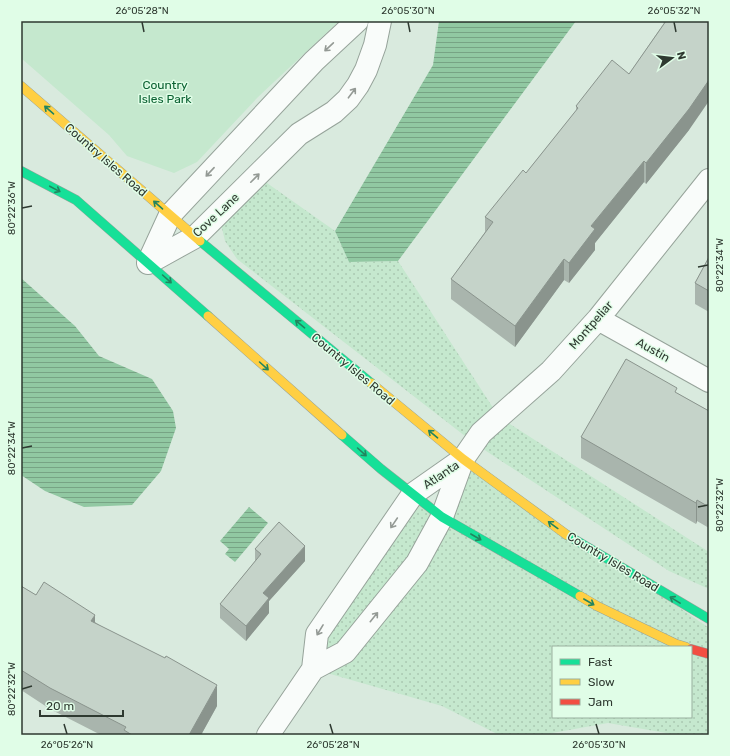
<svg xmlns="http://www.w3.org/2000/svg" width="730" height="756" viewBox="0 0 730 756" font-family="Rubik,sans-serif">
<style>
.grass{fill:url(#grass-dots)}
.park{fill:#c5e8ce}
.water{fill:url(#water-rules)}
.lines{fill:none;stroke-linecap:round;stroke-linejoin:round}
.street-casing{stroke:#96a39a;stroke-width:24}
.fast-casing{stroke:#96a39a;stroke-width:10}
.slow-casing{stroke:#96a39a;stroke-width:10}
.jam-casing{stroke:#96a39a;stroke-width:10}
.street{stroke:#f9fcfa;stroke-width:22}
.fast{stroke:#16e098;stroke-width:9}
.slow{stroke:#ffcf43;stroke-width:9}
.jam{stroke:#f24e42;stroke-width:9}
.wall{fill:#a9b5ad}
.shaded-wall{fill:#8a948d}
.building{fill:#c5d3c9;stroke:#8a948d}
.oneway{stroke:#949a95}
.oneway2{stroke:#23845f}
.ticks{fill:none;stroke:#2e3930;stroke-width:1.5}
.labels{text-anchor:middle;stroke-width:3;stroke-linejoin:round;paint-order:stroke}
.park-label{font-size:12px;fill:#0a6031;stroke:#e0fde7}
.street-label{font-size:12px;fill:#2e3930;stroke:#e0fde7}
.neatline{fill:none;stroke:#2e3930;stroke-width:1.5}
.ticks-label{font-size:10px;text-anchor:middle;fill:#2e3930}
</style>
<defs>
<pattern id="grass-dots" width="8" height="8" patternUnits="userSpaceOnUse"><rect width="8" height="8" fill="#c5e8ce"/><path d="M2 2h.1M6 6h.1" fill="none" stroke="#aac8b1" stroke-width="1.8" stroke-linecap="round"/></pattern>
<pattern id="water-rules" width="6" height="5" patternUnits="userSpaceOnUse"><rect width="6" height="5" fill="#91c8a2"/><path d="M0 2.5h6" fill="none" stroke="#77a384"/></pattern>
</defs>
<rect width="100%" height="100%" fill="#d9eade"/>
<path class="grass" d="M257,176L335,231L349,262L398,261L499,417L709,552V589L669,571L474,443L237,259L225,241L221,224Z
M463,459L709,628V648L553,647V717H691V651L709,660V735H678L608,723L541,735H499L442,706L313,669L317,634L413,494L442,516Z"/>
<path class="park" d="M21,21H339L258,97L197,162L174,173L127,156L109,135L21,58Z"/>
<path class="water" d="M439,21H576L398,261L349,262L335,231L433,65Z
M21,278L75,326L99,356L152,379L173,411L176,428L161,471L132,505L84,507L45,491L21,475Z
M249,507L268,523L235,562L225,554L229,549L220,541Z"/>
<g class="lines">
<defs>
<path id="street" d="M148,263L195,237L299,134L334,112L348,99L358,85L366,70L375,45L380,21
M148,263L170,215L314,61L357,21
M598,319L709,381
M313,669L345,652L417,563L442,517L463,459L481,433L551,371L598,319L709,180
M268,735L313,669L317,634L413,494L463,459"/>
<path id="fast" d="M21,171L76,200L208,316
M200,241L371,383
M342,435L381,469L442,517L580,596
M567,535L709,619"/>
<path id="slow" d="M21,86L200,241
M208,316L342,435
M371,383L463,459L567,535
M580,596L597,606L676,644L686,647"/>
<path id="jam" d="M691,649L709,654"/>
</defs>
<use href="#street" class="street-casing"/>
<use href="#fast" class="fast-casing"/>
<use href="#slow" class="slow-casing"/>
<use href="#jam" class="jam-casing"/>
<use href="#street" class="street"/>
<use href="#fast" class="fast"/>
<use href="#slow" class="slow"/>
<use href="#jam" class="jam"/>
</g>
<path class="wall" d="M662,21H709L689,130L646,184L644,182L595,243V250L569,283L564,280L515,347L451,299V279L485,232V217L526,173L576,111V106L629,74L664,23Z
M709,257V312L695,304V283Z
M677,393L709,411V528L697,521L696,524L581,458V437Z
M255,549L305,561L269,601V613L246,641L220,618V604L255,561Z
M21,586L36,595L95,622L217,706L201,735H101L50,709L21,690Z"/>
<path class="shaded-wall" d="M709,80V101L689,130L646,184V163Z
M644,161V182L595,243V250L569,283V263L591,226Z
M564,259V280L515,347V326Z
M697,500V521L696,524V503Z
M305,546V561L269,601V613L246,641V626L263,593Z
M95,615V636L91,621Z
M217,685V706L201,735H189Z"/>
<path class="building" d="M666,21H709V80L689,109L646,163L644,161L591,226L595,229L569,263L564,259L515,326L451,279L493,222L485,217L523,170L526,173L578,108L576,106L612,60L629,74Z
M709,257V291L695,283Z
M626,359L677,388L675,392L709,411V507L697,500L696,503L581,437Z
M279,522L305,546L263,593L269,598L246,626L220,604L261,554L255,549Z
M44,582L95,615L91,621L165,658L166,656L217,685L189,735H132L124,730L126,727L50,688L21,670V586L36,595Z"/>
<defs><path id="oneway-shaft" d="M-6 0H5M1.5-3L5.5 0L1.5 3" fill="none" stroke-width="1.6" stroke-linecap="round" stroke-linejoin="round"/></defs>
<g class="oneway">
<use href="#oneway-shaft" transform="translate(329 47) rotate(137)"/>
<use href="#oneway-shaft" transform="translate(352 93) rotate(-53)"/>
<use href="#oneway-shaft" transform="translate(210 172) rotate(133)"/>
<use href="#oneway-shaft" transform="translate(255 178) rotate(-45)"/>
<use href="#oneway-shaft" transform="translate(394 523) rotate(124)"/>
<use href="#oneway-shaft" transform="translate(374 617) rotate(-51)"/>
<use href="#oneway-shaft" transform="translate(320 630) rotate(121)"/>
</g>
<g class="oneway2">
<use href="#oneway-shaft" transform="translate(49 110) rotate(-139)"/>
<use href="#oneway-shaft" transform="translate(55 189) rotate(28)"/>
<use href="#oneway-shaft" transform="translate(158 205) rotate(-139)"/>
<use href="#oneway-shaft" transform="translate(167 279) rotate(42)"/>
<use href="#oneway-shaft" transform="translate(300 324) rotate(-140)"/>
<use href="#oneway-shaft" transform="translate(264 366) rotate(42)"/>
<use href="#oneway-shaft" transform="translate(433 434) rotate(-140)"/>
<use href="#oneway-shaft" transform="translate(362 452) rotate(42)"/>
<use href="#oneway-shaft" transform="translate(553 525) rotate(-144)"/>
<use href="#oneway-shaft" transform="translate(476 537) rotate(30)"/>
<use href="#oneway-shaft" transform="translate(675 600) rotate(-149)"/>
<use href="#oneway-shaft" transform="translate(589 602) rotate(30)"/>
</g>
<path class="ticks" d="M142,22L144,32M408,22L410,32M674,22L676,32M22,208L32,206M698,267L708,265M22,448L32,446M698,507L708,505M22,689L32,686M64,724L67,734M330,724L333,734M596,724L599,734"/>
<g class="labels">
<g class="park-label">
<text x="165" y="89">Country<tspan x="165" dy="14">Isles Park</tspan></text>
</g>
<g class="street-label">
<text transform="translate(106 160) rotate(41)" y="4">Country Isles Road</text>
<text transform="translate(216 215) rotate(-43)" y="4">Cove Lane</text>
<text transform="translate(591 325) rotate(-49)" y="4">Montpeliar</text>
<text transform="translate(653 350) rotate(29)" y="4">Austin</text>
<text transform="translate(353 369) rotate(40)" y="4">Country Isles Road</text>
<text transform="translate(441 475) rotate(-34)" y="4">Atlanta</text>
<text transform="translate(613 562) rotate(31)" y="4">Country Isles Road</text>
</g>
</g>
<rect width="730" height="756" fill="none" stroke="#e0fde7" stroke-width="44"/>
<rect x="552" y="646" width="140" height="72" fill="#e0fde7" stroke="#99af9e"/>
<rect x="560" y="659" width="20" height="6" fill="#16e098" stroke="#99af9e"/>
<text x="588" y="666" font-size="12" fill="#2e3930">Fast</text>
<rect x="560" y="679" width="20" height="6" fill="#ffcf43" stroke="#99af9e"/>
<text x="588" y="686" font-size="12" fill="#2e3930">Slow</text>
<rect x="560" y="699" width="20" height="6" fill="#f24e42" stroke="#99af9e"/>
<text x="588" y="706" font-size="12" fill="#2e3930">Jam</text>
<g transform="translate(672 58) rotate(75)" stroke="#e0fde7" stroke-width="3" paint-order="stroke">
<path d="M0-3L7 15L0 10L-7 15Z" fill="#2e3930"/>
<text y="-6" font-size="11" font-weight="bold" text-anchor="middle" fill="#2e3930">N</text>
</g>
<path d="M40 710v6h83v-6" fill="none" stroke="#2e3930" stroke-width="2"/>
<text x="46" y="710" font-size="12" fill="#2e3930" stroke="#e0fde7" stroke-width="3" paint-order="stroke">20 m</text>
<rect x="22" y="22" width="686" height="712" class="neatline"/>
<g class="ticks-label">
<text x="142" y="14">26°05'28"N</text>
<text x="408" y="14">26°05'30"N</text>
<text x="674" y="14">26°05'32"N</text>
<text transform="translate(11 208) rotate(-90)" y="4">80°22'36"W</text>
<text transform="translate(719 265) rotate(-90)" y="4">80°22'34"W</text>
<text transform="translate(11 448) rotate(-90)" y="4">80°22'34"W</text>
<text transform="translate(719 505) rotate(-90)" y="4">80°22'32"W</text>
<text transform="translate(11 689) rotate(-90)" y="4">80°22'32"W</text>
<text x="67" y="748">26°05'26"N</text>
<text x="333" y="748">26°05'28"N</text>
<text x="599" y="748">26°05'30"N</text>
</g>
</svg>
